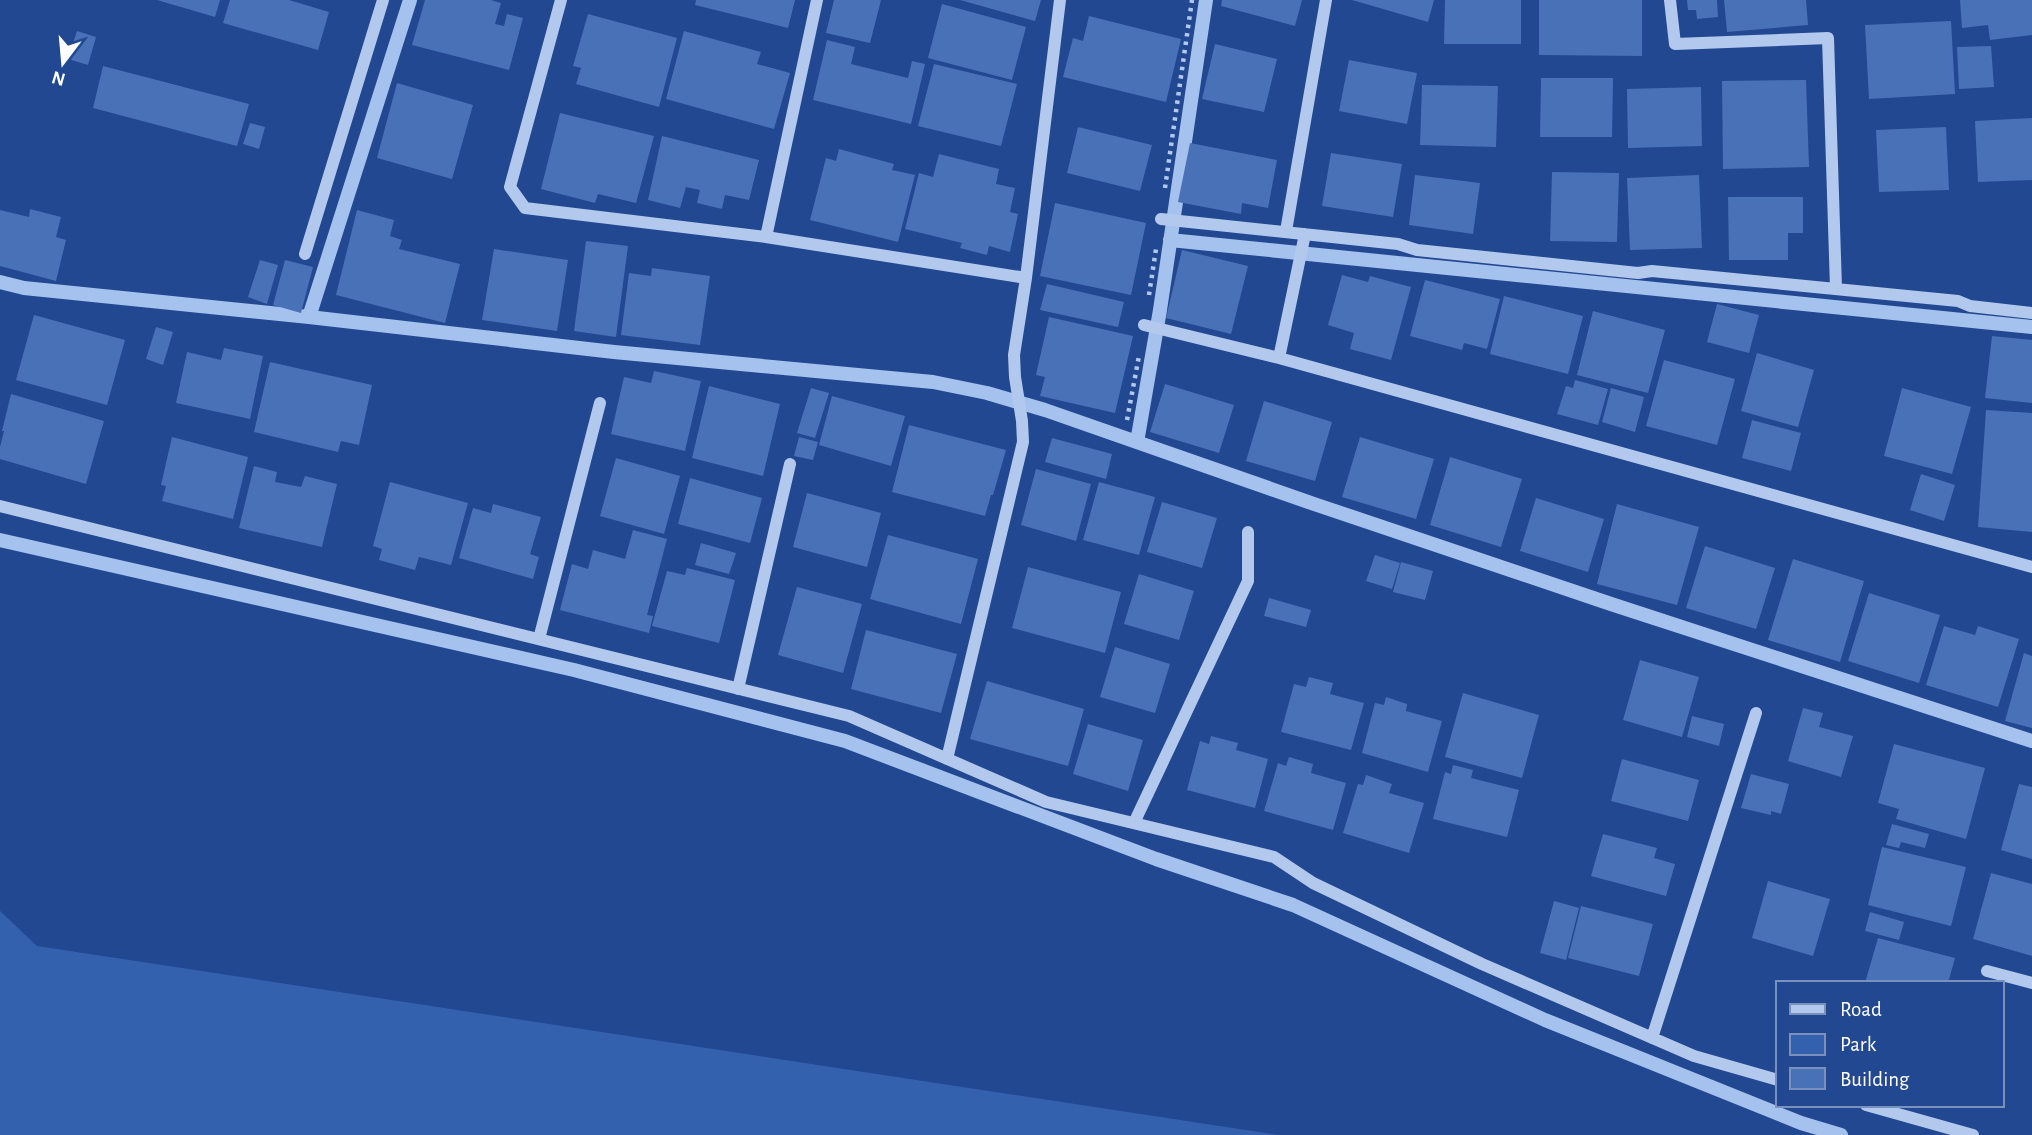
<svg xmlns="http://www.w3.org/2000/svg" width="2032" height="1135" viewBox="0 0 2032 1135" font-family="'Alegreya Sans',sans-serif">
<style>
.green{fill:#3461ae}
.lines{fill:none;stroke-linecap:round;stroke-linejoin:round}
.stream{stroke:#a5c1ee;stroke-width:14}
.building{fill:#4971b8}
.path{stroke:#b2c8ed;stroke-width:4.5;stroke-dasharray:3.5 5;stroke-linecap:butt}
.minor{stroke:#b2c8ed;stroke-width:12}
</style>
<rect width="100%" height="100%" fill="#214891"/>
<path class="green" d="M0,911L37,946L1278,1135H0Z"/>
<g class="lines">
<path class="stream" d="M1170,240L2032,327
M0,282L24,288L309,317L614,352L933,382L987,393L1045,410L1317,505L1611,604L2032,741
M309,317L410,0
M1137,442L1160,310L1206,0
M0,540L574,670L845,741L1156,859L1293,905L1545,1020L1801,1123L1841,1135"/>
</g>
<path class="building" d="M157,0H220L215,17Z
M230,0H289L329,12L318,50L223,23Z
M425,0H491L501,3L495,24L504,26L507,14L523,18L509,70L412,45Z
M696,0H795L788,28L695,5Z
M834,0H881L870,43L826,33Z
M960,0H1041L1035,21Z
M1222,0H1302L1295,26L1221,6Z
M1352,0H1434L1428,22Z
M1445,0H1521V44H1444Z
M1539,0H1642V56L1539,55Z
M1687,0H1717L1718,17L1697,19L1696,10H1688Z
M1724,0H1806L1808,25L1727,32Z
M1960,0H2032V35L1990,40L1988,25L1962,28Z
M942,4L1026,27L1012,80L928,58Z
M588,14L677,38L659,107L576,84L581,68L573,66Z
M1089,16L1181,39L1166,102L1063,77L1073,38L1083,41Z
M1951,21L1955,94L1869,99L1865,25Z
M77,31L96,37L88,65L68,59Z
M684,31L761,52L757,64L790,73L774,129L666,99Z
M827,40L855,47L851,64L908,78L912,61L925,64L911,124L813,100Z
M1215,44L1277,59L1264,112L1202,99Z
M1991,46L1994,87L1959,89L1957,47Z
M1349,60L1417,73L1407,124L1339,111Z
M934,64L1017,84L1001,146L918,126Z
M103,66L249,104L237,146L93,108Z
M1541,78H1613L1612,137H1540Z
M1806,80L1809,167L1723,169L1722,81Z
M397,83L473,105L452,179L377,158Z
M1422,85L1498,86L1496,147L1420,145Z
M1701,87L1702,146L1628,148L1627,89Z
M560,113L654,136L636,203L598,194L595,203L541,189Z
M2032,118V180L1978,182L1975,121Z
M250,123L265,127L259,149L243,144Z
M1078,127L1152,145L1140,191L1067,173Z
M1946,127L1949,190L1879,192L1876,130Z
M662,136L759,160L749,200L725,195L722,209L697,203L700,190L686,187L680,208L648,200Z
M1190,143L1277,160L1268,208L1242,203L1241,214L1178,202Z
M839,149L894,164L892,170L915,175L898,242L810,220L826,158L836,161Z
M1331,153L1402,164L1393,217L1322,206Z
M939,154L999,169L996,184L1015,188L1010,212L1018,214L1010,252L989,246L987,255L960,248L962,243L905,229L919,173L933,177Z
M1552,172L1619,173L1617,242L1550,241Z
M1415,175L1480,183L1473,234L1409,225Z
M1699,175L1702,248L1630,250L1627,178Z
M1728,197H1803V233H1788V260H1729Z
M1055,203L1146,223L1131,295L1040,276Z
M30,209L61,217L56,237L66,240L56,281L0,266V210L29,217Z
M357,210L394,220L390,236L402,240L399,249L460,264L445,323L336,295Z
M586,241L628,246L616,337L574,331Z
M494,249L568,260L557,331L482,320Z
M1182,250L1248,266L1231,334L1166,318Z
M260,260L278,265L267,304L248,297Z
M285,260L313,267L301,313L273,305Z
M652,268L710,276L700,345L621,335L629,273L651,276Z
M1342,275L1368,282L1370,276L1411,287L1391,360L1350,349L1354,333L1328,325Z
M1425,280L1500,299L1487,349L1464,343L1462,350L1410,336Z
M1047,284L1124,302L1118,327L1040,310Z
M1504,296L1583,316L1568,374L1490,354Z
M1717,304L1759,315L1749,353L1707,342Z
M1593,311L1665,330L1648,393L1577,375Z
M34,315L125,340L107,405L16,380Z
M1049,317L1133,336L1115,413L1040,396L1045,377L1036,375Z
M156,327L173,332L163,365L146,359Z
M1992,336L2032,340V403L1985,398Z
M224,348L263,356L250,419L176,403L187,352L221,360Z
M1757,353L1814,370L1798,427L1741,411Z
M1664,360L1735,379L1717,445L1646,426Z
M270,362L372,385L359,445L341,441L338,452L254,432Z
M654,371L701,381L685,451L611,434L624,377L651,383Z
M1575,380L1608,389L1598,425L1557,414L1566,386L1573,388Z
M1165,384L1234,405L1219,453L1150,432Z
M709,386L780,404L763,476L692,458Z
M811,388L829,393L815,438L797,433Z
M1611,388L1644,397L1635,432L1602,422Z
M1902,388L1971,407L1952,474L1884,456Z
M11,394L104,421L86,484L0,459V447L4,431H2Z
M832,396L905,416L891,466L819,445Z
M1264,401L1332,422L1315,481L1246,461Z
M1986,410L2032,413V532L1978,527Z
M1752,420L1801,433L1791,471L1742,458Z
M909,425L1006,450L993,495H991L985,516L892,492Z
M172,437L248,457L233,519L162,501L166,486L161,485Z
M799,437L818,442L813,460L794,456Z
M1360,437L1434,459L1416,519L1342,497Z
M1052,438L1112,454L1106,479L1045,462Z
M1450,457L1522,479L1501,547L1430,525Z
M616,458L680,476L664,534L600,516Z
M254,466L277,472L275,482L301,487L305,476L337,484L322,547L239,528Z
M1036,469L1091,484L1076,541L1021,525Z
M1921,474L1955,485L1944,521L1910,510Z
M690,478L762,498L750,543L678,524Z
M390,482L468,503L451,565L419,557L415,570L379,560L382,549L373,546Z
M1099,482L1155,497L1139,555L1083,540Z
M807,493L881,513L867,567L793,547Z
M1536,498L1604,519L1588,572L1520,551Z
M1162,502L1217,518L1202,568L1147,552Z
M493,504L541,517L530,554L539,557L533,579L459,558L473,508L491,513Z
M1617,504L1699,527L1677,605L1597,584Z
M633,530L667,539L647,615L653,616L649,633L560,610L572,564L588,569L593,550L625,559Z
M888,535L978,559L961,624L870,599Z
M701,543L736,553L729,574L695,565Z
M1705,546L1775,568L1756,629L1686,608Z
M1375,555L1400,563L1392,589L1366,581Z
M1793,559L1864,581L1840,662L1768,640Z
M1401,562L1433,571L1425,600L1393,592Z
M1028,567L1121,592L1105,653L1012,628Z
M687,568L735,580L719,643L652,626L667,571L685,575Z
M1139,574L1194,591L1179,640L1124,624Z
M797,587L862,604L843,673L778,655Z
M1869,593L1940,615L1919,683L1848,661Z
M1269,598L1311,610L1306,627L1264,616Z
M1944,626L1975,635L1978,626L2019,639L1998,707L1926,685Z
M866,630L957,654L941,713L851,689Z
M1115,647L1170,664L1155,713L1100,697Z
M2024,653L2032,656V728L2005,721Z
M1640,660L1699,677L1682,737L1623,720Z
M1309,677L1333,683L1330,694L1364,703L1351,750L1281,732L1294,684L1306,687Z
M987,681L1084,709L1068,766L970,739Z
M1463,693L1539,715L1522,778L1445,757Z
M1386,697L1407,704L1406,711L1442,721L1428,772L1362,753L1375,703L1384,705Z
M1803,708L1823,713L1819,727L1853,736L1841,777L1788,761Z
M1692,716L1724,724L1719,746L1687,737Z
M1088,724L1143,740L1128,791L1073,774Z
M1211,736L1238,743L1236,750L1268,759L1255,808L1187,790L1200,741L1209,744Z
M1894,744L1985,768L1966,839L1896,819L1899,809L1878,803Z
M1289,757L1313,764L1311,773L1346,783L1333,830L1264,811L1278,763L1286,766Z
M1622,759L1699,780L1688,821L1611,801Z
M1453,765L1473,770L1471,778L1519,790L1507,837L1433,819L1445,772L1451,774Z
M1751,774L1789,784L1781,814L1771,811V815L1741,808Z
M1366,775L1392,784L1389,793L1424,803L1409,853L1343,833L1358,784L1363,785Z
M2019,784L2032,787V859L2001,850Z
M1892,824L1929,834L1925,848L1901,842L1899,848L1886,845Z
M1603,834L1657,848L1654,858L1675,864L1666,896L1591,876Z
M1882,847L1966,867L1951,926L1868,905Z
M1991,873L2032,884V956L1973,939Z
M1768,881L1830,899L1813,956L1752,938Z
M1554,901L1579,908L1566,960L1540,953Z
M1581,906L1653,924L1639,976L1568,958Z
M1870,912L1904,922L1899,940L1865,931Z
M1878,938L1955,958L1948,983H1865Z"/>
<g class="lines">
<path class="path" d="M1165,188L1192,0
M1149,295L1156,249
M1127,420L1139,356"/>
<path class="minor" d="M561,0L510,187L525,208L766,237L1026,278
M1670,0L1675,44L1828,38L1836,288
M1161,219L1398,244L1417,250L1638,273L1652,271L1958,301L1970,306L2032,313
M1286,231L1326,0
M766,237L817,0
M305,254L383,0
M1144,325L1279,358L2032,567
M1279,358L1305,234
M0,506L849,716L1046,802L1274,857L1313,883L1482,964L1694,1056L1778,1080
M539,639L600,403
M738,689L790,464
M947,759L1023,442L1022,421L1015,377L1014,355L1026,278L1060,0
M1134,823L1248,581V532
M1987,971L2032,983
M1652,1038L1756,713
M1866,1105L1973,1135"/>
</g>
<rect x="1776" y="981" width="228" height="126" fill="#214891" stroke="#7a91bd" stroke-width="2"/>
<rect x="1790" y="1004" width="35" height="10" fill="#b2c8ed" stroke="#7a91bd" stroke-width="2"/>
<text x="1840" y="1016" font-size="21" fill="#ffffff">Road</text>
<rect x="1790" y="1034" width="35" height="21" fill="#3461ae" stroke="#7a91bd" stroke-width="2"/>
<text x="1840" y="1051" font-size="21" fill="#ffffff">Park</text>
<rect x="1790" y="1068" width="35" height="21" fill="#4971b8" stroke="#7a91bd" stroke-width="2"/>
<text x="1840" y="1086" font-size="21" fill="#ffffff">Building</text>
<g transform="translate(63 63) rotate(196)" stroke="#214891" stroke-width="5" paint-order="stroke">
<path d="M0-5L12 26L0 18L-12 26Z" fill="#ffffff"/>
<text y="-10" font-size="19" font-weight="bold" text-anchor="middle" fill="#ffffff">N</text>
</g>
</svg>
